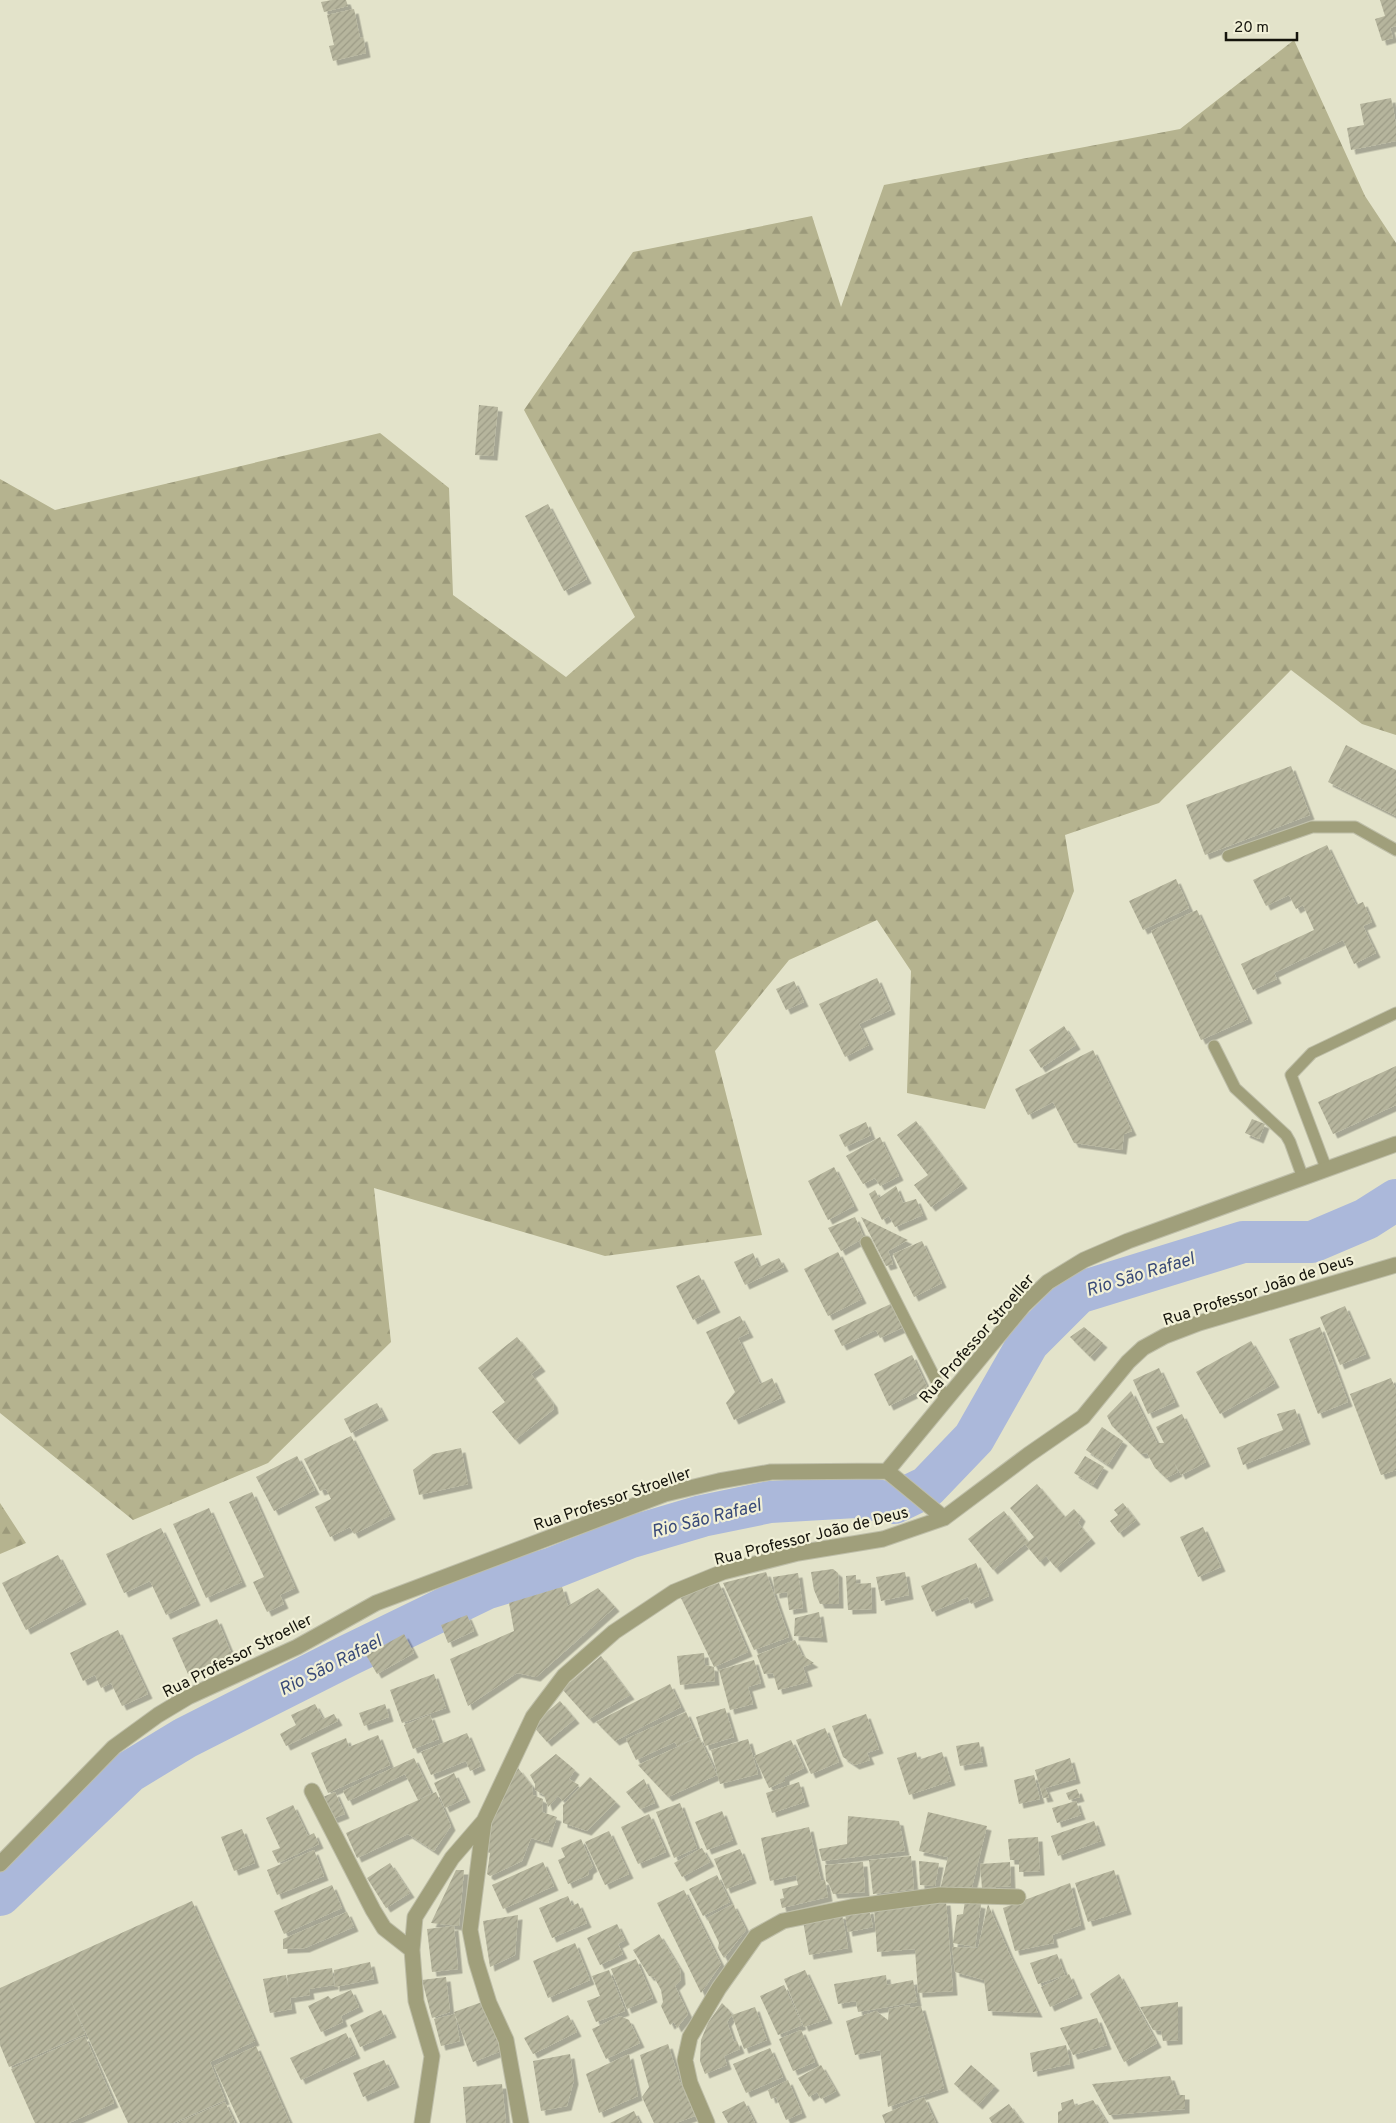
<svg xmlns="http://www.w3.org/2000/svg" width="1396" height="2123" viewBox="0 0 1396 2123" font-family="Overpass,sans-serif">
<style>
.forest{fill:url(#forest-firs)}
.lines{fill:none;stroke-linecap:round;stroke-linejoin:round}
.river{stroke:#abb8da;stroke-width:42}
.building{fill:url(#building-hatch);filter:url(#shadow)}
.service-casing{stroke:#bebea8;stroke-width:13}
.minor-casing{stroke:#bebea8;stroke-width:17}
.service{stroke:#a09f7b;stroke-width:11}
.minor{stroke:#a09f7b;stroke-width:15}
.labels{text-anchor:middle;stroke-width:4.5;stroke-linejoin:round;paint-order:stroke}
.street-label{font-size:16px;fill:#15140c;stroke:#f1f0d7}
.water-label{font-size:18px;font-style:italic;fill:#394a78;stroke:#f1f0d7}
</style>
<defs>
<pattern id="forest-firs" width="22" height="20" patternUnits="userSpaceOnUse" patternTransform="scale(1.25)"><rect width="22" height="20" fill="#b5b38f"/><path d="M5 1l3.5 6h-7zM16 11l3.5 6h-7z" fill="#9b997a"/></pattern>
<pattern id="building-hatch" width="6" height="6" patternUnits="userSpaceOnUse" patternTransform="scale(1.25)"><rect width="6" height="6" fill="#b6b59d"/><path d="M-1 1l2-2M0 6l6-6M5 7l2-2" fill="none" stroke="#9c9b86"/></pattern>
<filter id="shadow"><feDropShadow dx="4.5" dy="4.5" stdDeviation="0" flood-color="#0004"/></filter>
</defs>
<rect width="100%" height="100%" fill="#e3e3ca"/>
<path class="forest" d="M1294,40L1365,196L1396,243V735L1362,724L1291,670L1159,803L1065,835L1074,891L985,1109L907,1093L911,971L877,920L789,960L715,1051L762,1235L605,1256L374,1188L391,1342L268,1463L133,1520L0,1413V479L55,510L380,433L449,488L453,595L566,677L635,617L524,410L633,252L812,216L841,307L884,185L1180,129Z
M0,1503L26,1543L0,1554Z"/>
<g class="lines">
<path class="river" d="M0,1895L129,1772L185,1738L349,1655L485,1589L553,1568L631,1537L702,1516L770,1502L856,1497L894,1503L927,1487L974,1438L1028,1343L1078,1293L1243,1242H1312L1366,1219L1396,1200"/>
</g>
<path class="building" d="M332,0H346L348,6L324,12L321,2Z
M1380,0H1396V26L1390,28L1393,38L1382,41L1375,19L1385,16Z
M354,9L360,38L363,37L366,53L333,61L329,46L334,45L327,15Z
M1391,98L1396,124V141L1351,150L1347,128L1364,125L1360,104Z
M479,405L498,407L493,456L475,455Z
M548,504L587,579L564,591L525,516Z
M1346,745L1396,770V816L1328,782Z
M1291,766L1310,815L1205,855L1186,805Z
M1327,845L1356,905L1363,902L1372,922L1363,926L1376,953L1354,964L1343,940L1274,973L1277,979L1253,990L1241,964L1314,930L1303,905L1296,909L1289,895L1266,906L1253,880Z
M1176,879L1189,908L1143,930L1129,901Z
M1197,910L1248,1019L1201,1040L1151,931Z
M877,978L891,1010L859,1024L869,1045L845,1057L819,1004Z
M794,981L804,1002L786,1010L776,989Z
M1064,1026L1076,1045L1041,1068L1029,1050Z
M1093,1050L1132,1131L1124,1134L1122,1150L1074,1143L1053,1102L1028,1115L1015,1089Z
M1396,1066V1105L1333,1134L1318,1102Z
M1252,1119L1265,1124L1259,1139L1245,1133Z
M916,1121L963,1184L931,1207L914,1185L928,1175L897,1135Z
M866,1122L871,1135L845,1147L839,1135Z
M880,1137L899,1176L880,1186L875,1178L863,1184L846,1156Z
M834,1167L854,1206L828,1220L808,1181Z
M896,1186L903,1203L916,1199L923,1215L895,1227L889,1216L882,1220L869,1194L875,1190L879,1198Z
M855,1217L864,1238L841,1251L828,1228Z
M861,1217L908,1240L888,1251L893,1264L886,1266Z
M922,1241L942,1283L914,1297L893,1254Z
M838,1252L862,1299L828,1316L804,1269Z
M753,1253L759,1267L779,1258L784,1267L745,1285L734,1262Z
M699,1275L716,1308L693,1320L676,1286Z
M895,1302L906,1326L880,1338L876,1330L842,1346L834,1330Z
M1345,1306L1366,1354L1340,1365L1320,1317Z
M740,1316L749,1333L738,1338L760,1384L772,1378L781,1398L734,1420L726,1403L735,1392L706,1332Z
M1084,1327L1103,1343L1090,1357L1070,1337Z
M1320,1327L1348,1402L1318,1414L1289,1339Z
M517,1337L541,1367L531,1374L553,1403L554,1409L515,1440L492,1412L505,1402L478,1368Z
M1251,1341L1275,1383L1220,1414L1196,1372Z
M912,1355L927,1387L889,1406L874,1374Z
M1159,1368L1175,1402L1148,1414L1133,1380Z
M1391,1378L1396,1390V1470L1381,1475L1350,1394Z
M1131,1391L1157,1443H1164L1156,1427L1182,1414L1206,1462L1181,1475L1174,1462L1178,1472L1166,1478L1155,1468L1147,1453L1141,1454L1112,1426L1107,1416Z
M377,1403L384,1416L351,1433L344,1419Z
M1295,1409L1306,1440L1243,1465L1237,1448L1283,1430L1277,1414Z
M1102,1427L1123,1441L1108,1465L1086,1450Z
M351,1436L391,1515L354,1534L350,1527L330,1537L315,1507L331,1499L326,1489L320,1491L304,1459Z
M461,1448L468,1484L419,1495L413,1470L433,1454Z
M297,1456L315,1490L274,1511L256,1477Z
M1085,1456L1104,1467L1093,1485L1074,1473Z
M1037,1484L1065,1517L1074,1509L1081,1517L1078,1523L1091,1539L1056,1568L1046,1556L1040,1562L1025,1544L993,1570L968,1539L1004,1511L1028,1542L1034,1537L1010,1508Z
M252,1492L295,1588L280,1595L284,1604L267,1612L253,1582L264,1577L229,1502Z
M1123,1503L1136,1520L1119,1533L1110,1521L1118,1515L1114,1510Z
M209,1508L242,1582L206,1598L173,1524Z
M1203,1527L1221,1567L1198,1577L1180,1537Z
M161,1528L196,1601L166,1615L150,1581L124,1593L106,1554Z
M58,1555L82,1600L26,1630L2,1583Z
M976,1563L989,1596L971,1604L968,1597L932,1612L921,1586Z
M833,1569L838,1573L839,1604H820L814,1590L811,1572Z
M766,1572L789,1637L754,1650L723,1583Z
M905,1572L909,1595L881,1601L876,1577Z
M798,1573L803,1608L789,1610L787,1592L775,1594L773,1577Z
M856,1575V1584L871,1583L872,1609L848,1610L846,1576Z
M719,1583L748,1652L714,1667L680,1596Z
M562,1587L568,1606L598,1588L615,1607L536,1677L517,1673L468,1706L450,1659L514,1631L509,1603Z
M819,1612L823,1638L794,1636L795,1618Z
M467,1615L474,1631L448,1643L441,1625Z
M217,1619L232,1655L188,1674L172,1638Z
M118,1630L148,1694L122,1706L111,1683L101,1688L95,1675L83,1681L70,1653Z
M404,1634L414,1653L377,1674L366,1655Z
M795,1640L802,1655L814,1663L803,1667L808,1682L778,1690L773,1673L764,1674L757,1655Z
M704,1653L705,1665L714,1667L715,1681L680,1685L677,1656Z
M601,1656L630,1695L589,1719L562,1689Z
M754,1660L761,1683L748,1687L753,1704L730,1710L719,1670Z
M434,1674L446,1708L402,1723L390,1690Z
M670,1684L681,1707L615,1741L596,1722Z
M560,1701L575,1719L547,1742L532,1725Z
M315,1704L323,1719L334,1714L338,1721L286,1746L280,1734L296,1725L291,1715Z
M385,1704L389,1717L364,1726L359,1713Z
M725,1708L734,1737L705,1746L696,1717Z
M686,1712L697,1737L677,1746L675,1742L636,1760L626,1739Z
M866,1714L879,1749L867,1753L870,1760L855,1765L843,1757L832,1726Z
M430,1715L439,1739L413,1749L404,1725Z
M825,1728L839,1762L811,1774L796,1740Z
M467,1733L481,1766L470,1771L466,1761L431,1775L421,1752Z
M378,1735L390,1765L328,1793L311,1753L346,1738L349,1747Z
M699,1737L717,1775L668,1797L638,1765Z
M748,1739L758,1774L720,1784L711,1750Z
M791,1740L804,1768L785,1777V1781L769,1788L754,1756Z
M979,1742L983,1762L960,1766L956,1746Z
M916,1752L918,1760L942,1752L951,1781L909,1795L897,1758Z
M556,1754L575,1770L569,1779L579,1785L563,1801L558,1796L548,1807L544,1795L535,1790V1784L530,1775Z
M414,1758L431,1793L418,1800L405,1774L348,1801L343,1791Z
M1070,1758L1076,1779L1045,1788L1049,1797L1043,1798L1035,1770Z
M518,1768L532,1786L533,1795L543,1799L542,1812L557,1817L548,1843L531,1838L522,1861L490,1876L487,1874L490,1853L487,1852L496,1799L503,1798Z
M454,1773L466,1798L445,1808L434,1783Z
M1034,1775L1040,1799L1019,1804L1014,1780Z
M590,1777L616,1802L587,1831L563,1823V1805Z
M644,1779L655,1803L640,1809L626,1792Z
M799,1782L805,1802L772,1813L766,1793Z
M1077,1789L1080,1797L1069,1800L1066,1793Z
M335,1792L345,1814L332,1819L323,1797Z
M436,1792L451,1826L434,1851L408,1834L357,1858L346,1833Z
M1076,1801L1081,1815L1057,1823L1052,1808Z
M680,1803L697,1848L674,1858L656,1812Z
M293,1805L308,1836L314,1833L319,1844L278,1863L272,1851L280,1848L266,1818Z
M722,1811L733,1840L707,1850L695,1822Z
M928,1812L987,1826L972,1887L940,1890L948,1857L919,1851Z
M649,1814L666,1852L638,1864L621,1827Z
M848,1816L899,1821L905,1851L822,1861L819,1849L847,1844Z
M1094,1821L1101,1841L1058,1856L1051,1836Z
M809,1827L821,1881L825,1880L828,1897L782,1908L780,1899L784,1898L782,1889L798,1885L796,1875L770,1881L761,1838Z
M242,1829L255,1863L234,1871L221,1837Z
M609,1831L629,1874L605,1885L585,1842Z
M1038,1837L1040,1871L1019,1872V1860H1010L1008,1839Z
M581,1839L593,1867L589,1870L588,1875L568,1884L558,1860L565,1857L561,1848Z
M702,1848L710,1862L682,1877L674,1863Z
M740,1849L752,1879L726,1889L714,1859Z
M314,1850L324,1876L277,1895L267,1870Z
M911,1856L914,1889L873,1894L869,1860Z
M919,1861L939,1863L935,1886L920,1885Z
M543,1862L554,1886L503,1909L492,1885Z
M863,1862L865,1892L833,1894L829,1884L826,1881L825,1865Z
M1010,1862L1011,1886L982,1888L980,1864Z
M390,1863L410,1893L386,1908L367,1878Z
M456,1870H464L459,1926L431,1923Z
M1114,1870L1127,1910L1088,1922L1075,1883Z
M717,1875L730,1902L703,1916L689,1889Z
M1070,1883L1081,1925L1052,1935L1054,1943L1015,1951L1003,1908Z
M332,1885L342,1908L284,1934L274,1911Z
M684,1890L721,1964L701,1993L657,1903Z
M568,1896L572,1906L578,1903L587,1923L552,1938L539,1908Z
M192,1901L255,2041L210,2062L225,2100L173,2123H128L68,1994L85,2034L9,2067L0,2045V1988Z
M946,1901L953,1991L918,1993L915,1949L877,1952L874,1907Z
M965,1901L981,1904L975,1947L953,1943L957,1915L963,1914Z
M733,1904L746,1930L724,1958L718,1948L719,1943L707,1918Z
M988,1904L1009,1953L1038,2013L988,2011L984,1980L955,1972L952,1947L978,1948Z
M869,1909L873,1927L848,1932L845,1914Z
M347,1912L354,1927L305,1948L283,1949V1939Z
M842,1914L848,1948L809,1955L803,1921Z
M518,1915L515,1955L490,1967L483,1921Z
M617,1924L625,1940L618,1944L623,1954L600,1965L587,1938Z
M454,1926L458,1969L432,1972L427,1929Z
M659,1934L680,1969L681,1980L675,1986L688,2014L677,2028L674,2022L670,2025L661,2006L663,2002L661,1990L654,1977L649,1976L633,1950Z
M575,1943L590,1980L548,1998L533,1961Z
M1057,1954L1065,1975L1038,1984L1030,1963Z
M636,1959L653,1998L627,2009L611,1969Z
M370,1962L374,1979L335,1987L334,1970Z
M332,1968L334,1985L309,1989L310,1995L290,1998L292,2009L270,2013L263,1979L286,1975L289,1991L287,1975Z
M609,1970L625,2011L596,2022L587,2001L600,1996L592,1976Z
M805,1970L828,2019L804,2027L784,1979Z
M1069,1974L1078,1994L1050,2007L1041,1987Z
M1119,1974L1157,2043L1124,2062L1090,1994Z
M886,1975L887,1985L913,1980L917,2002L858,2012L856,2001L838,2004L834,1984Z
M446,1977L450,2012L432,2018L422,1980Z
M784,1985L802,2025L778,2035L760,1996Z
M351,1990L359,2007L341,2016L343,2022L321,2032L308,2006L328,1996L331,1999Z
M485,2001L504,2050L473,2062L454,2012Z
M1178,2002V2040L1163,2041L1161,2031L1153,2030L1140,2007Z
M722,2003L729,2010L732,2015L727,2022L734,2042L737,2041L740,2049L724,2056L727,2065L705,2074L700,2061L701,2040L708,2023Z
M909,2005L910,2008L921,2006L944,2088L888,2107L880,2050L855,2055L846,2021L876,2011L888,2020L889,2009Z
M755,2007L767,2040L744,2049L732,2015Z
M381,2010L392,2033L360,2047L350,2025Z
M455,2014L460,2041L441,2046L434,2019Z
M568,2015L577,2032L533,2054L524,2038Z
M620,2016L629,2020L640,2043L606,2059L592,2029Z
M1097,2018L1107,2045L1073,2055L1060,2028Z
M801,2030L815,2062L793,2071L779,2039Z
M346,2033L356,2054L301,2080L290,2058Z
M85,2036L114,2103L69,2123H35L11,2069Z
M668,2044L680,2082L695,2116L676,2123H654L642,2097L649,2087L640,2055Z
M1066,2045L1070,2064L1033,2072L1030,2053Z
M256,2046L290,2123H240L214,2066Z
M770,2048L783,2077L746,2093L733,2064Z
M570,2054L574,2080L567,2106L541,2111L533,2061Z
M629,2054L638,2096L599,2113L586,2074Z
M384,2060L395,2083L363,2097L353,2073Z
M821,2065L836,2091L821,2099L817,2092L809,2097L798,2078Z
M971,2065L995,2086L978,2105L954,2084Z
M1170,2076L1177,2095H1185V2109L1109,2115L1092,2084Z
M788,2080L802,2113L786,2120L776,2097L771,2099L768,2090Z
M502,2084L506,2123H466L463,2087Z
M924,2097L936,2123H885L882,2115Z
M1073,2099L1075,2106L1093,2100L1107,2123H1058V2112L1062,2110L1061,2103Z
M744,2101L755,2123H728L722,2112Z
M225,2102L235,2123H177Z
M1009,2104L1023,2123H992L989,2118Z
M634,2111L640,2123H610Z"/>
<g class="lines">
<defs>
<path id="service" d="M1228,856L1312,827H1355L1396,850
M1214,1046L1235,1088L1286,1135L1290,1142L1303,1178
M1326,1168L1291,1075L1312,1053L1396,1013
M866,1242L946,1400"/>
<path id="minor" d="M887,1471L944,1518
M312,1791L373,1910L384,1928L412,1950
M484,1821L470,1930L476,1961L489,2003L506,2040L521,2123
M0,1864L114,1747L158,1715L188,1697L297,1647L376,1603L665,1494L719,1481L771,1472L887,1471L1024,1305L1048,1282L1084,1260L1128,1241L1396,1144
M422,2123L432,2056L416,2001L412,1950L415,1917L452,1858L484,1821L533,1717L564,1676L614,1632L674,1592L723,1572L798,1553L883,1539L944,1518L1028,1455L1083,1417L1128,1362L1143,1348L1165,1336L1199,1323L1396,1265
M707,2123L690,2083L685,2060L690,2037L719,1988L756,1936L783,1921L851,1907L940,1895L1018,1897"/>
</defs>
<use href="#service" class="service-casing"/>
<use href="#minor" class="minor-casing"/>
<use href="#service" class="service"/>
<use href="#minor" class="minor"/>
</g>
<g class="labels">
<g class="street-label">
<text transform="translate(1258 1289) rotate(-18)" y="6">Rua Professor João de Deus</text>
<text transform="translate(976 1338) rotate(-49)" y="6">Rua Professor Stroeller</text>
<text transform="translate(612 1498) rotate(-19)" y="6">Rua Professor Stroeller</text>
<text transform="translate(811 1535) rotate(-14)" y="6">Rua Professor João de Deus</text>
<text transform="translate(237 1655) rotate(-27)" y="6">Rua Professor Stroeller</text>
</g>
<g class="water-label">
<text transform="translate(1140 1274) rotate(-17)" y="6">Rio São Rafael</text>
<text transform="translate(706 1518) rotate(-14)" y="6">Rio São Rafael</text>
<text transform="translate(330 1665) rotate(-27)" y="6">Rio São Rafael</text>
</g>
</g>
<path d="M1226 32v8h71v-8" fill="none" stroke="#15140c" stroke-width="2.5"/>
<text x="1234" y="32" font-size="15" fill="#15140c" stroke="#f1f0d7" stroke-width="4" paint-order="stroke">20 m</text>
</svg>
